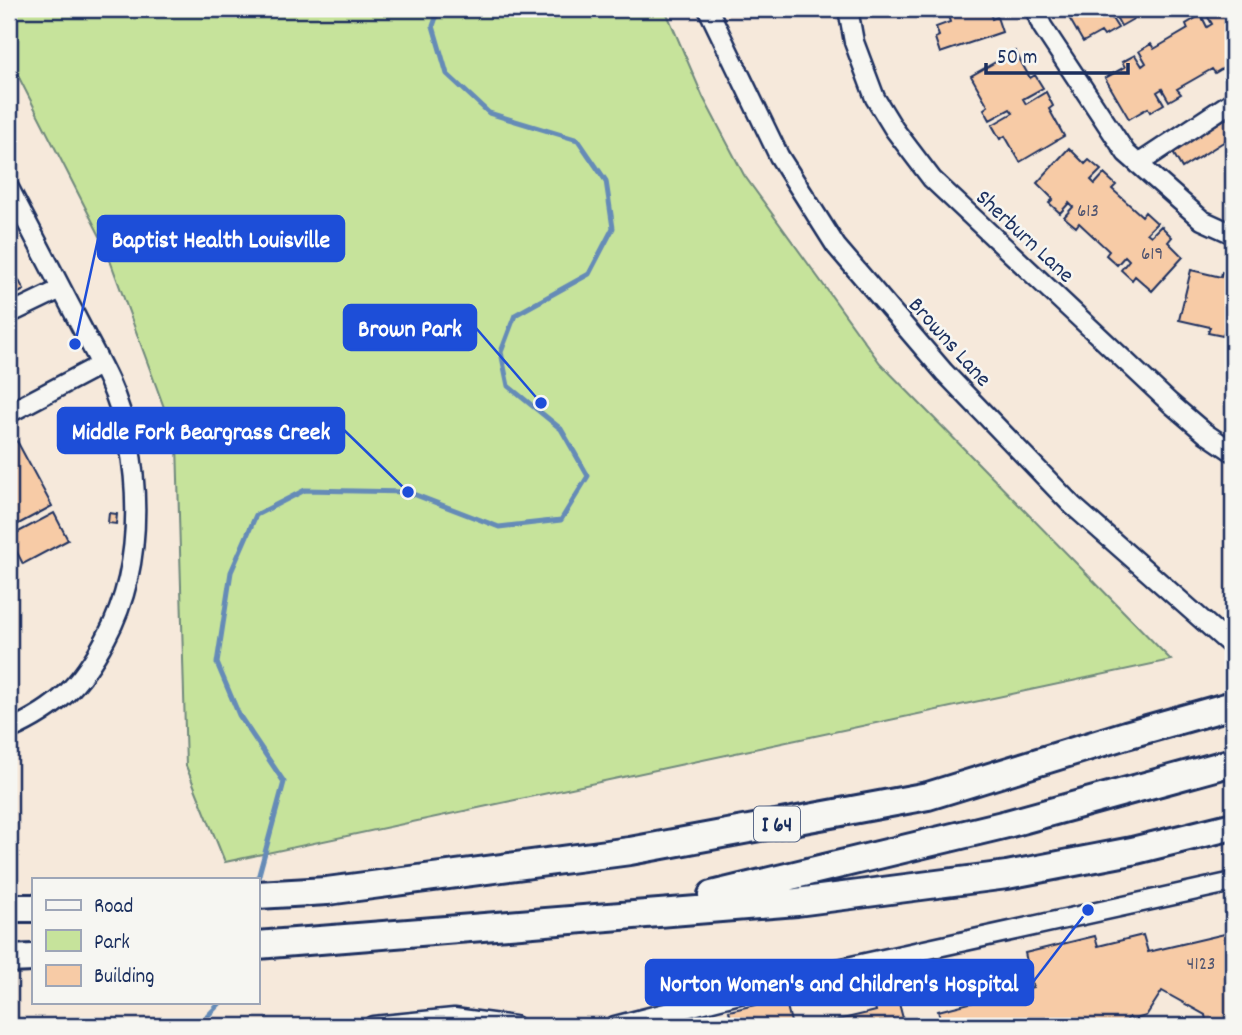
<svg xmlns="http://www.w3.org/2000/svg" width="1242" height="1035" viewBox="0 0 1242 1035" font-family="Dekko,sans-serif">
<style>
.green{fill:#c6e39b;stroke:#70897c;stroke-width:2}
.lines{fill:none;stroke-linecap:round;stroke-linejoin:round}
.stream{stroke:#658bb7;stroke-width:5}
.building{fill:#f7cba6;stroke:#1b2f5e;stroke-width:2}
.minor-casing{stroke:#1b2f5e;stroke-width:23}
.highway-casing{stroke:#1b2f5e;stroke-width:32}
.minor{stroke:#f6f6f2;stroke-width:18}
.highway{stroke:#f6f6f2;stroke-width:26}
.labels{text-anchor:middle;stroke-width:5;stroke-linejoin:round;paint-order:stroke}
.number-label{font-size:19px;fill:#525670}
.shield{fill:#f6f6f2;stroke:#5d6b8a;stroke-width:2}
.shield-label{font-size:21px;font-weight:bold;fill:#1b2f5e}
.street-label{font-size:23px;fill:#1b2f5e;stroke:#f6f6f2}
.leader{fill:none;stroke:#1d4ed8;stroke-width:2.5}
.callout-dot{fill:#1d4ed8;stroke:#f6f6f2;stroke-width:2.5}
.callout{fill:#1d4ed8;stroke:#1d4ed8;stroke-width:2.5}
.callout-label{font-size:24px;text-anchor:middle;font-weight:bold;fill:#fff}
</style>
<rect width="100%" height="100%" fill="#f6e9db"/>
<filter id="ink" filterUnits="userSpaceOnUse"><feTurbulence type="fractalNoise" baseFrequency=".0143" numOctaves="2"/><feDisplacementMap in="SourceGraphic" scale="14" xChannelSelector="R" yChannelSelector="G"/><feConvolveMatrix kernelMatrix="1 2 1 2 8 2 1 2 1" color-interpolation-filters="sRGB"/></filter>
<g filter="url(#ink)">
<path class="green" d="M9,9H665L703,97L744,175L880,363L1171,660L225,862L186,766L177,443L104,244L9,58Z"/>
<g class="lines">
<path class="stream" d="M257,882L284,782L239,715L217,663L231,572L256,515L305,490L408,492L499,527L561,520L588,476L561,429L508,386L501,352L515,315L589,274L613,228L606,181L578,140L489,113L447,74L433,26L439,9
M198,1026L221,1002"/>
</g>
<path class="building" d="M926,9H974L976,14L989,9L992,19L997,17L1002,32L940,53L935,38L939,36L936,27L950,22L947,13L933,18L930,9Z
M1064,9H1140L1132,13L1135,18L1121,26L1115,15L1111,17L1118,28L1104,36L1101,32L1083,42Z
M1211,9H1233V59L1228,50L1223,53L1230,64L1215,73L1212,69L1177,89L1181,94L1169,101L1162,89L1157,92L1164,104L1150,112L1148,108L1129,119L1105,78L1125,67L1122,62L1135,55L1142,66L1146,63L1139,51L1151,44L1154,49L1188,29L1186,24L1201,15L1207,27L1212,24L1205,12Z
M1015,51L1030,78L1035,75L1043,88L1023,99L1026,104L1046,92L1053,106L1049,109L1064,136L1020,162L1005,136L1000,139L992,125L1013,113L1010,109L990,120L984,109L988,106L971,76Z
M1227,118L1233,128V136L1182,168L1172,151Z
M1233,141V190L1226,142Z
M1069,148L1085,164L1089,160L1101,170L1091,180L1095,184L1104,174L1116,185L1112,189L1142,216L1145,212L1157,223L1147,233L1151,236L1161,226L1172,237L1168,242L1183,257L1152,291L1135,276L1132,280L1121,270L1129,260L1125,256L1117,265L1106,255L1109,251L1079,223L1076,227L1064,217L1073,207L1069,203L1060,213L1049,203L1053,199L1037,183Z
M9,262L24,290L9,298Z
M1191,270L1221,277L1222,272L1233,275V314L1229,313L1223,336L1208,333L1210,327L1179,320Z
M17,441L52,506L9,529V445Z
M54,513L68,540L23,564L9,537Z
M109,513L117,514L116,524L108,523Z
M1233,932V1026H1207L1205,1015L1162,991L1146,1016L1132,1020L1129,1017L1123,1026H906L940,1018L938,1011L1033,987L1025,953L1095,936L1098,946L1143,935L1148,952Z
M896,992L905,1026H827L826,1023L876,1011L873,998Z
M785,998L792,1026H733L729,1011Z"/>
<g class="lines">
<defs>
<path id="minor" d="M708,9L779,156L836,246L944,372L1072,505L1233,647
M848,9L854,42L875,98L894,129L932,179L1170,403L1205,433L1233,452
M1035,9L1042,26L1126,153L1202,220L1233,234
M1138,164L1233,101
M9,188C31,231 53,273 75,315C86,337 99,359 109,381C143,457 146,564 106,638C81,685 58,708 9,730
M9,314L61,289
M9,413L100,365
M373,1026L454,1018L514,1026
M615,1026L829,971L1233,882"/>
<path id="highway" d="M257,895L327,891L630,851L928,796L1126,735L1233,705
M712,895L1007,824L1233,762
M9,908H33
M257,945L797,902L1007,875L1132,851L1233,826
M9,959L33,958"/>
</defs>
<use href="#minor" class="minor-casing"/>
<use href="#highway" class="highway-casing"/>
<use href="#minor" class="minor"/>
<use href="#highway" class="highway"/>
</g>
</g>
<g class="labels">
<g class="number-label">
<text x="1088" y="216">613</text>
<text x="1152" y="259">619</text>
<text x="1201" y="969">4123</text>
</g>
<rect class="shield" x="754" y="806.5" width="46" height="35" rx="5"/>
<g class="shield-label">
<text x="777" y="831">I 64</text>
</g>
<g class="street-label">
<text transform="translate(1026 235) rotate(43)" y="8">Sherburn Lane</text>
<text transform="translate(951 341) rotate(48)" y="8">Browns Lane</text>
</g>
</g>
<path class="leader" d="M75 344L98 239M541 403L476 328M408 492L344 430M1088 910L1033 982"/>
<g class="callout-dot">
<circle cx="75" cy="344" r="7"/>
<circle cx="541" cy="403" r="7"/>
<circle cx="408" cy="492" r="7"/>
<circle cx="1088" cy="910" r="7"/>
</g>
<g class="callout">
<rect x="98" y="216" width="246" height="45" rx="7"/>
<rect x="344" y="305" width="132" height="45" rx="7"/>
<rect x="58" y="408" width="286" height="45" rx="7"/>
<rect x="646" y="960" width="387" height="45" rx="7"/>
</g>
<g class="callout-label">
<text x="221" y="247">Baptist Health Louisville</text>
<text x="410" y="336">Brown Park</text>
<text x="201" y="439">Middle Fork Beargrass Creek</text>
<text x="839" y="991">Norton Women's and Children's Hospital</text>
</g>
<rect width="1242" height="1035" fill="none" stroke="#f6f6f2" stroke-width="35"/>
<rect x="18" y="18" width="1207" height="1000" fill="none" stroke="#1b2f5e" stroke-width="2.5" filter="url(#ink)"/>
<rect x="32" y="878" width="228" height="126" fill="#f6f6f2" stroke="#9ea6b7" stroke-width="2"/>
<rect x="46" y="900" width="35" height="10" fill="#f6f6f2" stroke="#9ea6b7" stroke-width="2"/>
<text x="94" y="912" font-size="21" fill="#1b2f5e">Road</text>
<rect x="46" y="930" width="35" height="21" fill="#c6e39b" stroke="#9ea6b7" stroke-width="2"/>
<text x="94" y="948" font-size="21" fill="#1b2f5e">Park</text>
<rect x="46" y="965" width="35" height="21" fill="#f7cba6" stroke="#9ea6b7" stroke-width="2"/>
<text x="94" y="982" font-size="21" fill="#1b2f5e">Building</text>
<path d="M986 63v10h142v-10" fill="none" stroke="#1b2f5e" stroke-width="3.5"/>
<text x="997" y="63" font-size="21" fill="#1b2f5e" stroke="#f6f6f2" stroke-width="5" paint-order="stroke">50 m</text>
</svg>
